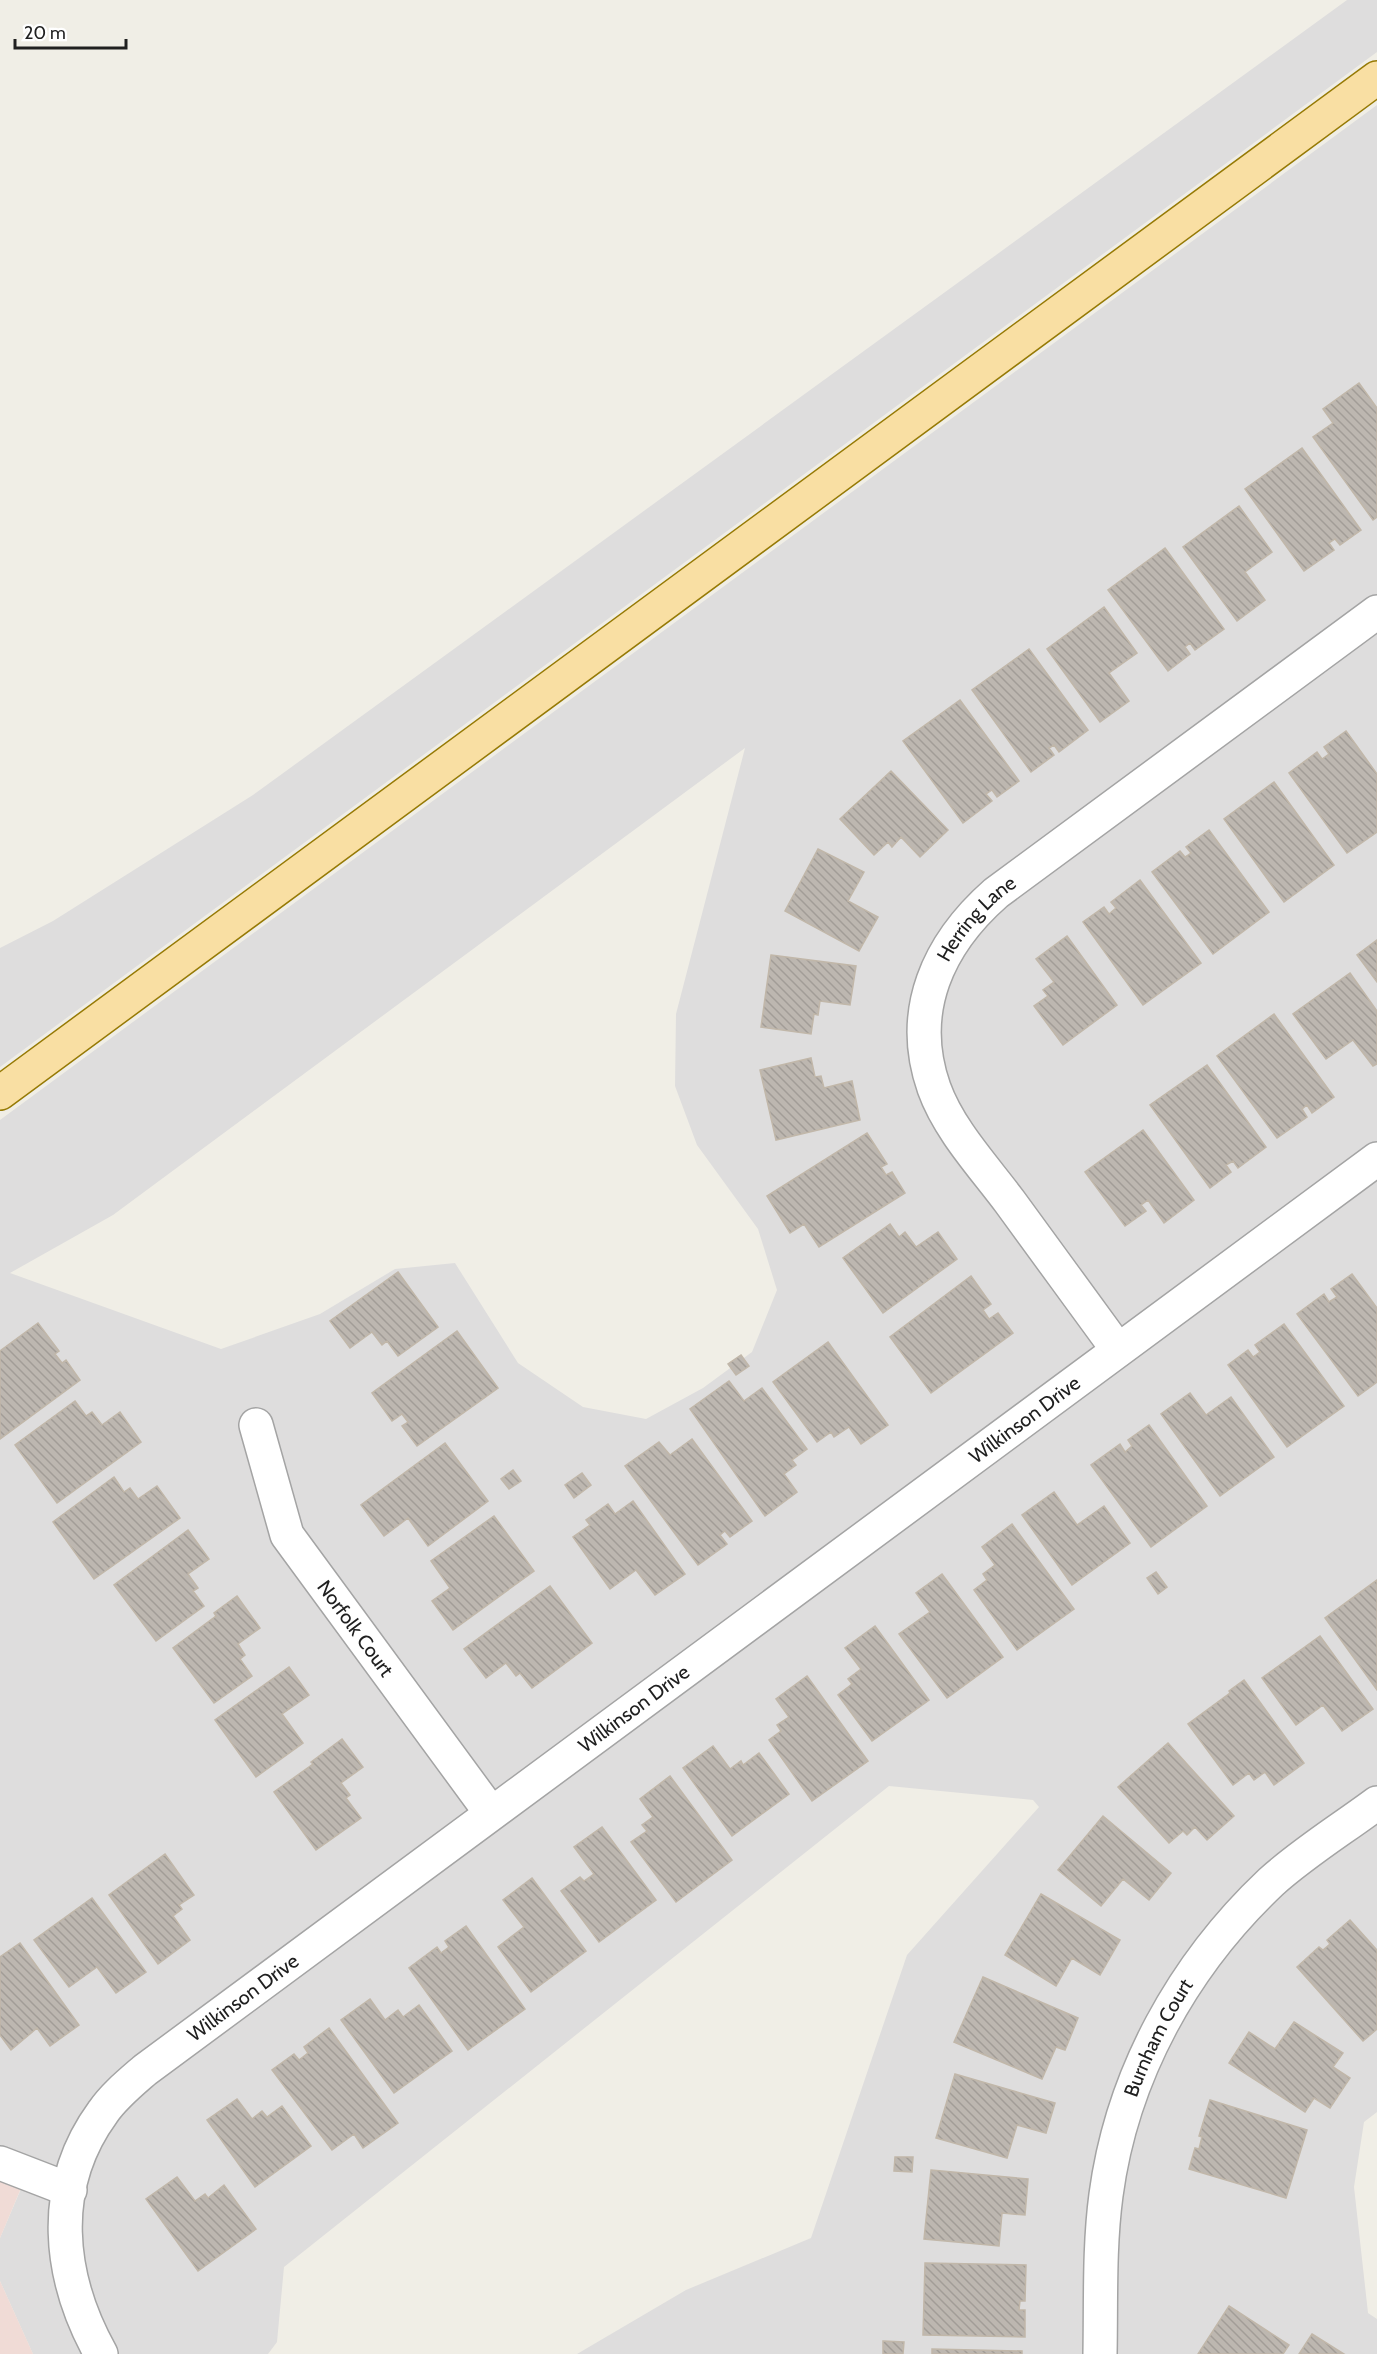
<svg xmlns="http://www.w3.org/2000/svg" width="1377" height="2354" viewBox="0 0 1377 2354" font-family="Cabin,sans-serif">
<style>
.residential{fill:#dedddd;fill-rule:evenodd}
.commercial{fill:#f0dbd6}
.building{fill:url(#building-back-hatch);stroke:#c1b7a9;stroke-width:1.5}
.lines{fill:none;stroke-linecap:round;stroke-linejoin:round}
.minor-casing{stroke:#a4a4a4;stroke-width:36}
.major-casing{stroke:#967a05;stroke-width:36}
.minor{stroke:#fff;stroke-width:33}
.major{stroke:#f9dfa3;stroke-width:33}
.labels{text-anchor:middle;stroke-width:5;stroke-linejoin:round;paint-order:stroke}
.street-label{font-size:20px;fill:#202020;stroke:#fff}
</style>
<defs>
<pattern id="building-back-hatch" width="6" height="6" patternUnits="userSpaceOnUse" patternTransform="scale(1.5)"><rect width="6" height="6" fill="#bdb7b0"/><path d="M-1 5l2 2M0 0l6 6M5-1l2 2" fill="none" stroke="#a29d97"/></pattern>
</defs>
<rect width="100%" height="100%" fill="#f0eee6"/>
<path class="residential" d="M1347,0H1377V52L0,1067V948L53,921L253,795Z
M1377,105V2112L1364,2122L1354,2187L1368,2313L1377,2319V2354H577L686,2290L811,2238L907,1955L1039,1807L1033,1800L889,1786L284,2267L277,2342L268,2354H33L0,2281V2238L29,2170L0,2157V1120ZM745,748L676,1014L675,1086L697,1145L758,1229L777,1290L752,1352L703,1388L646,1419L583,1407L518,1363L455,1263L395,1269L320,1314L221,1349L10,1273L113,1215Z"/>
<path class="commercial" d="M0,2157L29,2169L0,2238Z
M0,2281L33,2354H0Z"/>
<path class="building" d="M1359,383L1377,408V517L1373,520L1313,437L1333,423L1323,409Z
M1302,448L1361,530L1340,545L1335,539L1329,543L1334,550L1304,571L1245,489Z
M1239,506L1272,552L1245,572L1265,600L1237,621L1183,547Z
M1165,548L1224,629L1195,650L1190,643L1185,647L1190,654L1168,671L1108,590Z
M1104,607L1137,653L1109,673L1129,701L1100,722L1047,649Z
M1029,649L1088,730L1059,752L1054,745L1049,748L1054,755L1031,772L972,690Z
M960,700L1019,781L997,797L992,790L986,794L992,801L963,823L903,741Z
M1346,731L1377,774V832L1347,853L1289,773L1317,752L1322,759L1329,754L1324,747Z
M891,771L948,830L920,857L901,837L892,847L888,842L874,855L840,819Z
M1274,782L1334,865L1284,902L1224,819Z
M1209,830L1269,912L1213,954L1152,872L1180,851L1185,857L1191,853L1186,847Z
M818,849L864,872L848,901L878,917L859,951L785,911Z
M1140,880L1201,963L1143,1005L1083,922L1104,907L1109,914L1116,908L1111,902Z
M1067,936L1117,1005L1063,1045L1034,1006L1048,996L1043,990L1054,982L1036,959Z
M1377,940V982L1357,955Z
M771,955L856,966L850,1005L820,1001L818,1015L814,1014L811,1034L761,1027Z
M1350,973L1377,1011V1064L1373,1066L1353,1040L1326,1059L1293,1014Z
M1274,1014L1334,1097L1312,1113L1307,1105L1302,1109L1307,1117L1277,1138L1217,1056Z
M811,1058L815,1077L821,1076L824,1088L852,1081L860,1120L776,1140L760,1070Z
M1207,1065L1266,1147L1238,1168L1233,1161L1226,1165L1231,1172L1210,1188L1150,1105Z
M1143,1130L1194,1200L1164,1223L1148,1200L1141,1205L1146,1211L1125,1226L1085,1172Z
M867,1133L887,1164L881,1167L886,1175L892,1172L905,1193L819,1247L804,1224L790,1233L767,1196Z
M890,1224L899,1237L905,1232L916,1247L938,1232L957,1259L883,1313L843,1258Z
M398,1272L438,1327L398,1356L387,1341L382,1345L372,1332L350,1348L330,1321Z
M1352,1274L1377,1308V1382L1358,1396L1297,1314L1324,1294L1329,1302L1337,1297L1331,1289Z
M971,1276L991,1304L983,1310L989,1319L998,1313L1013,1333L931,1393L890,1337Z
M38,1323L59,1351L55,1354L62,1363L66,1360L80,1380L0,1439V1351Z
M1284,1324L1344,1406L1287,1447L1228,1365L1248,1350L1253,1357L1260,1352L1255,1345Z
M457,1331L498,1388L417,1446L402,1426L408,1422L402,1414L392,1421L372,1393Z
M828,1342L888,1425L861,1444L849,1427L834,1437L831,1432L817,1442L773,1382Z
M741,1355L749,1366L736,1375L728,1364Z
M729,1381L744,1401L762,1388L807,1449L792,1460L796,1465L784,1474L797,1492L765,1516L690,1409Z
M1190,1393L1206,1415L1231,1397L1274,1457L1220,1496L1161,1414Z
M75,1401L86,1416L92,1412L102,1425L120,1412L141,1442L57,1503L15,1445Z
M1149,1425L1207,1506L1151,1547L1091,1465L1120,1444L1125,1452L1132,1446L1128,1440Z
M692,1439L752,1521L730,1537L725,1531L720,1535L727,1544L698,1565L625,1466L659,1442L670,1455Z
M445,1443L488,1501L428,1546L408,1518L384,1536L361,1505Z
M513,1470L521,1481L509,1489L501,1479Z
M582,1473L591,1485L574,1498L565,1485Z
M114,1477L124,1492L130,1488L138,1499L157,1486L180,1518L94,1579L53,1522Z
M1054,1492L1077,1525L1104,1506L1130,1543L1072,1585L1022,1515Z
M633,1501L685,1574L655,1595L636,1570L610,1589L573,1537L590,1525L586,1520L608,1504L615,1514Z
M494,1516L534,1571L453,1630L432,1601L450,1588L431,1561Z
M1012,1524L1074,1609L1017,1650L974,1590L987,1580L983,1574L995,1565L982,1547Z
M188,1530L209,1559L188,1574L198,1588L193,1591L204,1606L156,1641L114,1585Z
M1156,1572L1167,1587L1158,1594L1147,1578Z
M942,1574L1003,1657L947,1698L899,1634L930,1612L916,1593Z
M1377,1580V1690L1325,1618Z
M550,1586L592,1643L532,1688L520,1673L516,1676L506,1663L486,1678L464,1649Z
M237,1596L260,1628L238,1644L245,1655L240,1659L252,1676L214,1703L173,1648L216,1616L214,1613Z
M875,1626L929,1700L872,1741L838,1695L852,1684L848,1679L861,1669L845,1648Z
M1320,1636L1373,1709L1342,1731L1323,1705L1296,1725L1262,1678Z
M289,1667L309,1695L282,1714L303,1743L256,1777L215,1720Z
M807,1676L868,1761L812,1801L769,1740L781,1731L777,1725L789,1717L776,1699Z
M1244,1680L1304,1763L1274,1785L1265,1772L1254,1780L1249,1773L1233,1785L1188,1724L1230,1693L1229,1691Z
M342,1739L363,1767L341,1783L350,1795L346,1798L361,1818L316,1850L274,1792L313,1764L311,1762Z
M1168,1743L1234,1816L1207,1840L1195,1827L1187,1835L1183,1831L1169,1843L1118,1787Z
M713,1746L730,1769L741,1761L743,1765L759,1753L789,1794L732,1836L683,1768Z
M670,1776L732,1860L676,1902L631,1842L647,1831L642,1825L653,1817L640,1799Z
M1103,1816L1171,1873L1149,1900L1123,1879L1101,1906L1058,1870Z
M602,1827L656,1900L599,1942L561,1891L580,1877L584,1881L594,1874L574,1847Z
M165,1854L194,1895L179,1905L182,1909L173,1916L190,1940L158,1964L109,1895Z
M532,1878L586,1951L531,1992L498,1947L524,1927L503,1900Z
M1041,1894L1120,1940L1100,1975L1072,1958L1056,1986L1005,1955Z
M92,1898L146,1972L116,1993L97,1967L69,1987L34,1940Z
M1350,1920L1377,1950V2029L1363,2041L1297,1967L1319,1947L1323,1950L1330,1944L1327,1940Z
M466,1926L525,2009L468,2050L409,1968L437,1947L441,1953L449,1947L445,1941Z
M20,1943L79,2025L50,2046L37,2028L11,2050L0,2035V1957Z
M983,1977L1078,2018L1065,2050L1056,2047L1042,2079L954,2042Z
M370,1999L385,2020L398,2010L403,2017L419,2005L452,2051L394,2093L341,2020Z
M1294,2022L1343,2053L1333,2067L1350,2078L1330,2108L1314,2098L1305,2112L1229,2063L1249,2032L1275,2049Z
M329,2028L398,2123L363,2148L354,2134L332,2150L272,2070L294,2054L299,2060L308,2053L304,2047Z
M955,2074L1055,2103L1046,2133L1017,2125L1007,2158L936,2138Z
M237,2099L252,2119L262,2111L267,2117L282,2106L311,2146L255,2187L207,2120Z
M1210,2100L1307,2130L1286,2198L1189,2169L1195,2148L1199,2149L1202,2137L1199,2136Z
M895,2157H913L912,2172L894,2171Z
M931,2170L1028,2179L1025,2215L1002,2213L999,2246L924,2239Z
M177,2177L195,2201L205,2194L208,2198L224,2185L256,2229L198,2271L146,2199Z
M925,2263L1026,2265L1025,2301H1020L1019,2310H1025V2337L923,2335Z
M1229,2306L1289,2345L1283,2354H1198Z
M1312,2334L1344,2354H1299Z
M883,2341L904,2342L903,2354H883Z
M932,2349L1022,2351V2354H932Z"/>
<g class="lines">
<defs>
<g id="minor">
<path id="s1" d="M1118,1350C1082,1301 1046,1251 1010,1202C984,1167 949,1130 934,1088C907,1011 938,944 996,893L1377,612"/>
<path id="s2" d="M256,1425L287,1535L491,1813"/>
<path d="M0,2163L70,2190"/>
<path id="s3" d="M101,2354C58,2277 48,2187 103,2112C114,2096 130,2083 145,2070L1377,1159"/>
<path id="s4" d="M1100,2354C1101,2301 1099,2247 1106,2195C1122,2075 1183,1965 1271,1882C1303,1853 1342,1829 1377,1803"/>
</g>
<path id="major" d="M0,1093L1377,78"/>
</defs>
<use href="#minor" class="minor-casing"/>
<use href="#major" class="major-casing"/>
<use href="#minor" class="minor"/>
<use href="#major" class="major"/>
</g>
<g class="labels">
<g class="street-label">
<text dy="7" stroke="none"><textPath href="#s1" startOffset="507">Herring Lane</textPath></text>
<text dy="7" stroke="none"><textPath href="#s3" startOffset="1410">Wilkinson Drive</textPath></text>
<text dy="7" stroke="none"><textPath href="#s2" startOffset="230">Norfolk Court</textPath></text>
<text dy="7" stroke="none"><textPath href="#s3" startOffset="924">Wilkinson Drive</textPath></text>
<text dy="7" stroke="none"><textPath href="#s3" startOffset="438">Wilkinson Drive</textPath></text>
<text dy="7" stroke="none"><textPath href="#s4" startOffset="326">Burnham Court</textPath></text>
</g>
</g>
<path d="M15 39v9h111v-9" fill="none" stroke="#202020" stroke-width="3"/>
<text x="24" y="39" font-size="18" fill="#202020" stroke="#ffffff" stroke-width="4.5" paint-order="stroke">20 m</text>
</svg>
